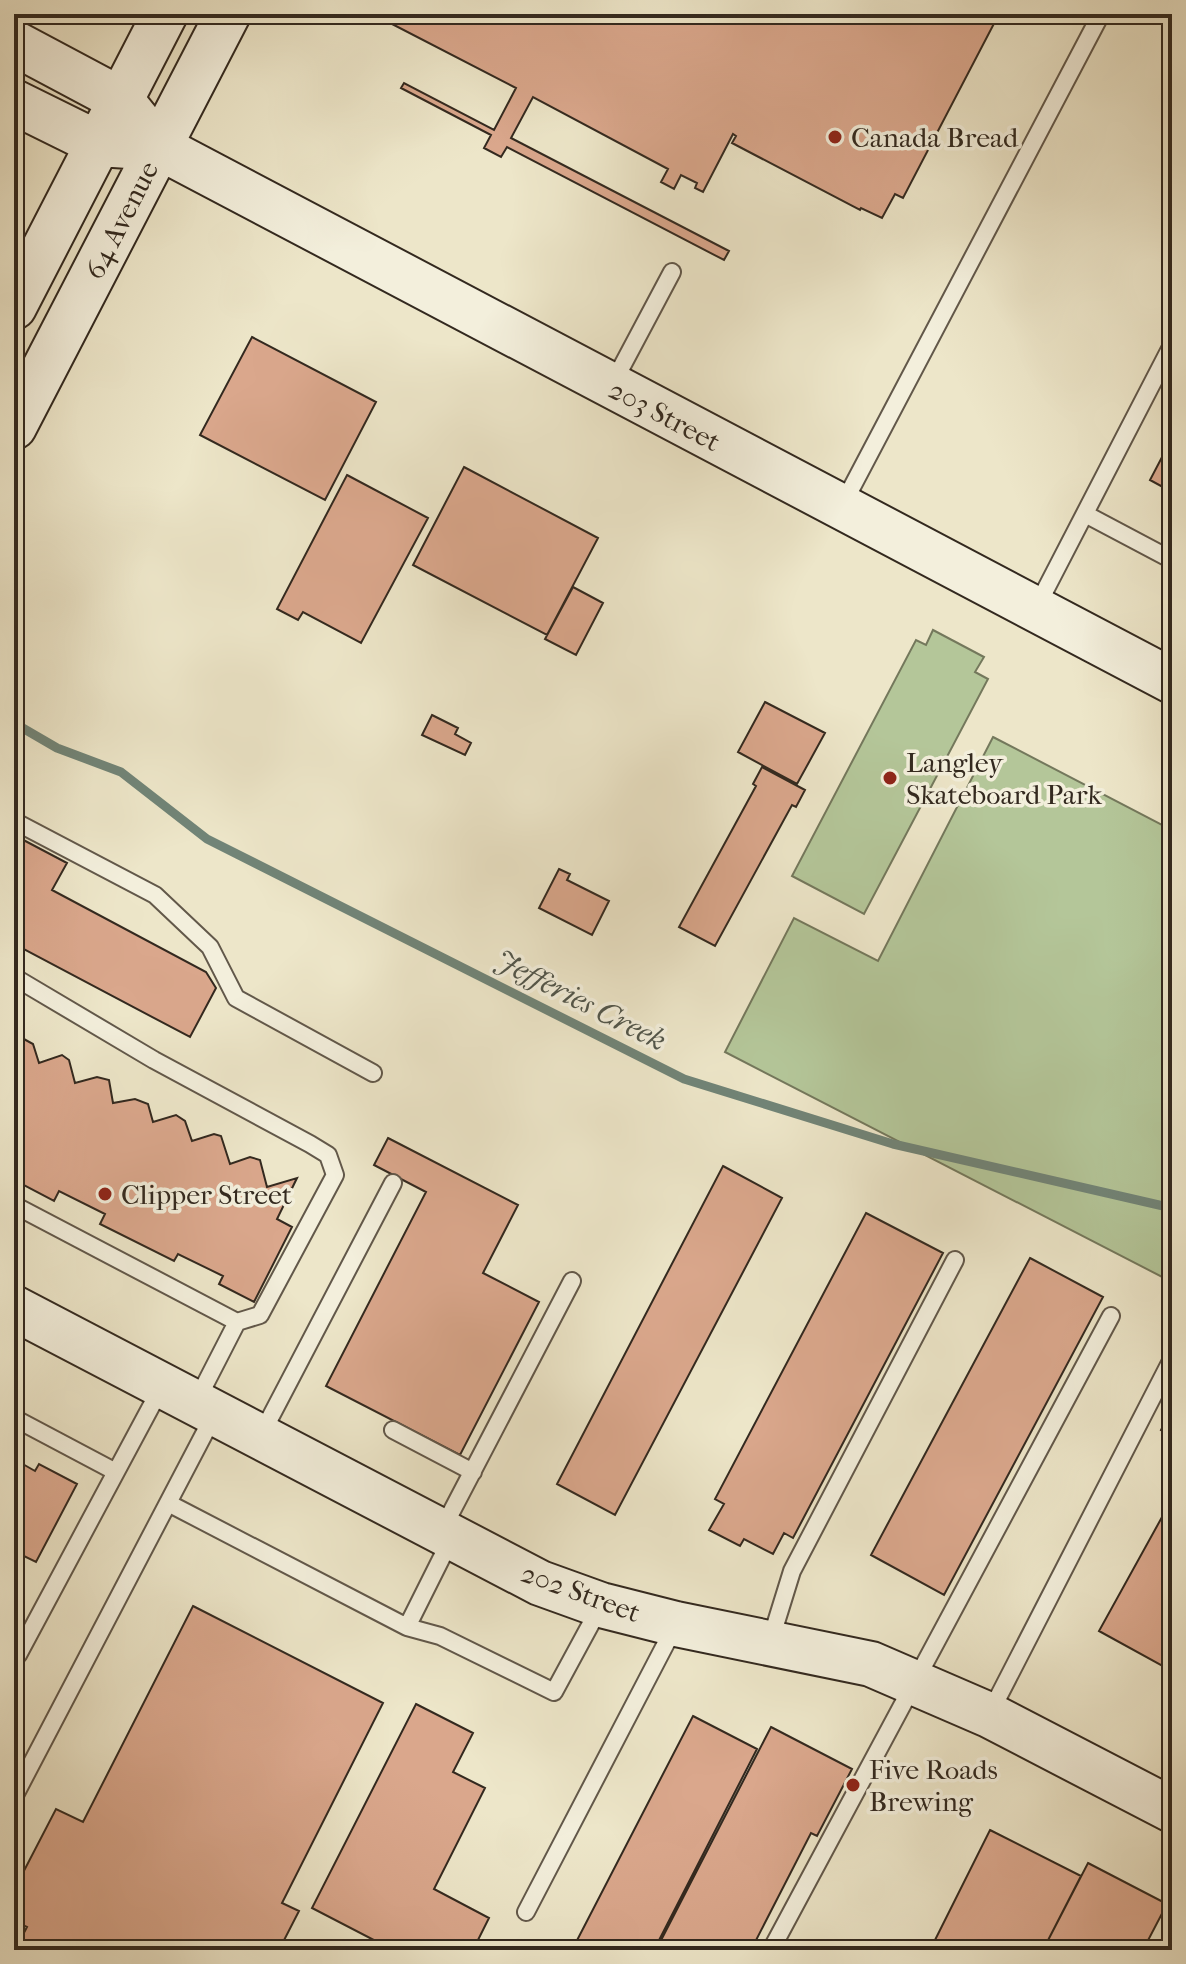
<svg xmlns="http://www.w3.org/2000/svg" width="1186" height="1964" viewBox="0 0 1186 1964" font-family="'IM FELL French Canon',serif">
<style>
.green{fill:#b4c699;stroke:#74785c;stroke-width:2}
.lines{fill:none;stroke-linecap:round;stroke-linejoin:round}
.stream{stroke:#718477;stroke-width:9}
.building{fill:#daa78c;stroke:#33291f;stroke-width:2}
.lane-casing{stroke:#62584a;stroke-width:20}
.secondary-casing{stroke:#33291f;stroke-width:48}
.lane{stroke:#f3efdc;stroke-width:16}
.secondary{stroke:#f3efdc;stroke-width:44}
.poi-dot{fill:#8f2418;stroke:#f3efdc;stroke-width:3}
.labels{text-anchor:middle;stroke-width:7;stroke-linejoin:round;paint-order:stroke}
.poi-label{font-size:28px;fill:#33291f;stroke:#f3efdc;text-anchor:start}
.street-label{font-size:28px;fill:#33291f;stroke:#f3efdc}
.water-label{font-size:30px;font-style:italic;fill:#52564b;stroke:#f3efdc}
</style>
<rect width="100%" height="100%" fill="#ede6c9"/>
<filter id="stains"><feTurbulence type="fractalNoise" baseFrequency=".0025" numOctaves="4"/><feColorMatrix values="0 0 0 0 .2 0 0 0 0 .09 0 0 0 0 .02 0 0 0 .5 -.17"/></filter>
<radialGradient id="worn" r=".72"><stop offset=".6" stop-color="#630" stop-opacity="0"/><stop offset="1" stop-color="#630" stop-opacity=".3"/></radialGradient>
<path class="green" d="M933,630L984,657L975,672L988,679L864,914L792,876L916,640L926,645Z
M993,737L1172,830V1282L725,1052L794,918L878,961Z"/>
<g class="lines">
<path class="stream" d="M14,723L57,748L121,772L207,839L684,1079L893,1144L1172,1208"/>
</g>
<path class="building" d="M397,14H999L903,198L895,194L882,218L861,208L860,210L732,143L736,136L733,134L703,192L695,188L697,183L681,175L674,189L661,182L668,169L533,97L511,138L729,251L724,260L507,147L501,157L484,148L491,135L401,88L404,83L494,130L516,88L392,24Z
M252,337L376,402L325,500L200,435Z
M1172,438V492L1150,480Z
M464,467L598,538L547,635L413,565Z
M347,475L428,518L361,643L303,612L298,620L277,609Z
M573,587L603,603L576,655L545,639Z
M765,702L825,733L797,784L738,752Z
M432,715L458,728L455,734L471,743L465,755L422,735Z
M762,767L805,790L796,807L792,805L715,946L679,927L756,786L753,784Z
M14,835L67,863L52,890L206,972L216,988L190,1037L14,944Z
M559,869L570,874L567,880L609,901L592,935L539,908Z
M22,1038L33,1044L39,1063L62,1055L69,1060L75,1083L97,1077L109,1080L113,1103L135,1099L148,1104L153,1122L176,1115L185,1121L192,1141L214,1134L221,1136L230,1164L250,1157L260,1160L267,1187L297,1178L277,1219L292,1227L254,1302L219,1284L223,1276L178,1254L174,1261L100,1224L105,1214L59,1191L54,1201L14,1180V1040Z
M388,1138L518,1205L483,1273L539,1302L460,1455L326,1386L426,1192L374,1165Z
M723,1166L782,1198L615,1515L557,1484Z
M866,1213L943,1253L793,1538L784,1533L773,1554L744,1539L740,1546L709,1530L724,1504L715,1499Z
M1030,1258L1103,1297L944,1595L871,1555Z
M1172,1409V1436L1161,1430Z
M14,1459L35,1471L39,1464L77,1484L36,1562L22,1555L14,1570Z
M1172,1499V1662L1168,1669L1099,1631Z
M193,1606L383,1703L282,1903L299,1911L279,1950H15L27,1927L14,1921V1890L56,1809L83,1822Z
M416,1704L473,1733L453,1772L485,1788L434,1889L489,1918L473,1950H393L312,1908Z
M693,1716L757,1749L654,1950H572Z
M771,1727L852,1769L817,1836L811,1833L751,1950H656Z
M990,1830L1081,1876L1043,1950H930Z
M1088,1863L1167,1904L1143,1950H1043Z"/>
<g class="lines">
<defs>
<path id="lane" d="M612,385L672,272
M842,506L1101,14
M1085,514L1172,560
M1036,608L1172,345
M14,821L155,895L210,947L236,998L373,1073
M14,977L154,1060L310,1144L328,1155L335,1175L260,1315L237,1322L14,1205
M196,1402L237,1322
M14,1418L116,1472
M393,1430L473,1472
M260,1437L393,1183
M168,1503L407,1627L452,1537
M443,1528L572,1281
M407,1627L440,1636L554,1692L600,1607
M770,1642L792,1571L955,1260
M14,1653L18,1655L162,1386
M990,1713L1172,1359
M14,1797L214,1415
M526,1912L675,1626
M771,1950L1111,1316"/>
<path id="secondary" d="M14,43L121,100L159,147L1172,681
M14,102L99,144L129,146
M14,307L165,14
M14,427L228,14
M14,1308L540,1583L601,1605L676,1624L871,1664L989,1715L1172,1810"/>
</defs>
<use href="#lane" class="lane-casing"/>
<use href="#secondary" class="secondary-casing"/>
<use href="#lane" class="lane"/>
<use href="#secondary" class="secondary"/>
</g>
<g class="poi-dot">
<circle cx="835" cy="137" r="8"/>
<circle cx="890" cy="778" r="8"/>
<circle cx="105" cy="1194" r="8"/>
<circle cx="853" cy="1785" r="8"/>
</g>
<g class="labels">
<g class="poi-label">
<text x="851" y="147">Canada Bread</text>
<text x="906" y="772">Langley<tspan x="906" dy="32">Skateboard Park</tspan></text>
<text x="121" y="1204">Clipper Street</text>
<text x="869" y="1779">Five Roads<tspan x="869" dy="32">Brewing</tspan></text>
</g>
<g class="street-label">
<text transform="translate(121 220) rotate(-63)" y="10">64 Avenue</text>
<text transform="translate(665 415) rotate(28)" y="10">203 Street</text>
<text transform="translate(581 1592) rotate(20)" y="10">202 Street</text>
</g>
<g class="water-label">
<text transform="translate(581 1000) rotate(27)" y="10">Jefferies Creek</text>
</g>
</g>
<rect width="1186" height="1964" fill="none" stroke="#ede6c9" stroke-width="48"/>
<rect x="16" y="16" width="1154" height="1932" fill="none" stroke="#33291f" stroke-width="4"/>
<rect x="24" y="24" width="1138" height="1916" fill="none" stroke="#33291f" stroke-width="2"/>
<rect width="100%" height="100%" filter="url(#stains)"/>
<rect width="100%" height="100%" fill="url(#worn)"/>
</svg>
